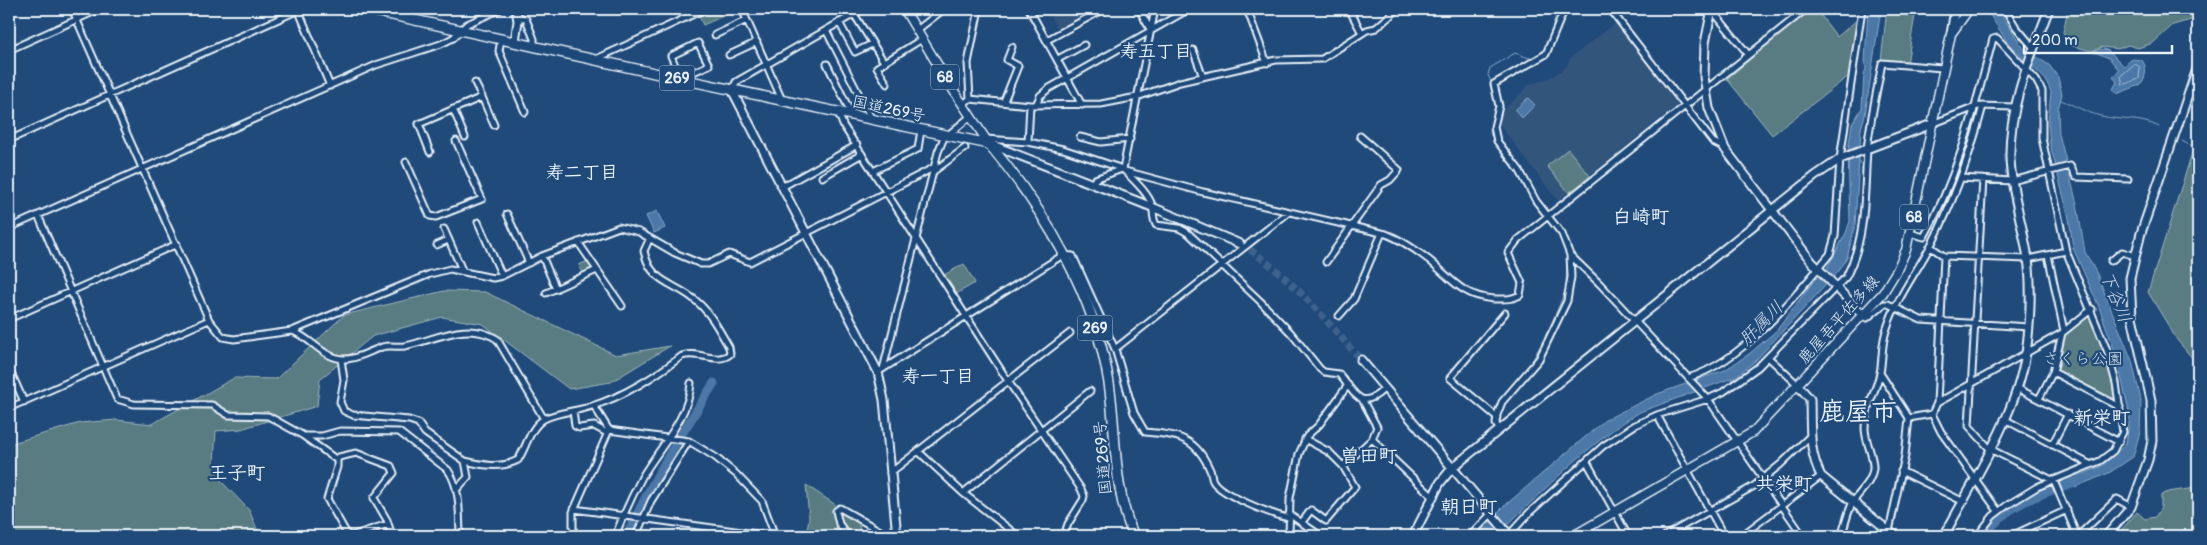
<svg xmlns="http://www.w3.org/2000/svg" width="2207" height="545" viewBox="0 0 2207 545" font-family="Pangolin,'Klee One',sans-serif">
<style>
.built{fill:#32547b}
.green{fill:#597c81;stroke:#a0b6bc}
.water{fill:#4c78a7;stroke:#8aa8c7}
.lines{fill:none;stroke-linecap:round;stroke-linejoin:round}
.shore{stroke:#aac1d8;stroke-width:1}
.stream{stroke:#8aa8c7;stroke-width:1}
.river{stroke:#4c78a7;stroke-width:9}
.secondary-tunnel{stroke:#3d638d;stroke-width:7;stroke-dasharray:7 3.5;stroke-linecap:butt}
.street-casing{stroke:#e8f1f8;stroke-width:9}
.secondary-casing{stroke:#e8f1f8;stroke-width:11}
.primary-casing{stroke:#e8f1f8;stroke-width:11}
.highway-casing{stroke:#e8f1f8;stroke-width:12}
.street{stroke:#1f4a7a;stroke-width:5}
.secondary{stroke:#1f4a7a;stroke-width:7}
.primary{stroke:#1f4a7a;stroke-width:8}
.highway{stroke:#1f4a7a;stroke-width:9}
.labels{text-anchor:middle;stroke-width:4.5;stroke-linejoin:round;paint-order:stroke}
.shield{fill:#1f4a7a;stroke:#acbfd2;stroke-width:1}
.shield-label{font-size:15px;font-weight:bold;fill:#e8f1f8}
.street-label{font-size:16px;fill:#e8f1f8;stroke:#1f4a7a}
.park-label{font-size:16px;fill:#d3dfe6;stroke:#1f4a7a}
.neighbourhood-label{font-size:18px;font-weight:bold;fill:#e8f1f8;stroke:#1f4a7a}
.water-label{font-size:18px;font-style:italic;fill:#d1dfec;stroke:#1f4a7a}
.quarter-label{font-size:19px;font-weight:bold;fill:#e8f1f8;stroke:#1f4a7a}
.town-label{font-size:26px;font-weight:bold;fill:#e8f1f8;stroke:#1f4a7a}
</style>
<rect width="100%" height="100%" fill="#1f4a7a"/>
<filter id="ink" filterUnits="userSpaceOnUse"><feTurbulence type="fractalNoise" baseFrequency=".02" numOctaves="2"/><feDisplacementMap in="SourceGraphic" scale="10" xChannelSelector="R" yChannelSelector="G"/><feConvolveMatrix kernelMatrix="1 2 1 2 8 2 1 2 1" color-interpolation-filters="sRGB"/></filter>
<g filter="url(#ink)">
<path class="built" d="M1046,9H1099L1058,30Z
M1616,23L1681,102L1558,201L1498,123L1501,113L1530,84L1549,78L1561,71L1567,66L1570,58Z"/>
<path class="green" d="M710,9H739L703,25L698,14Z
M1808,9H1816L1837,37L1857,20L1850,75L1772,135L1727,79Z
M1887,9H1916L1907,64L1881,61Z
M2068,9H2198V18L2173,25L2153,43L2138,48L2128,45L2118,49L2103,47L2091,51L2073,46L2066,40L2063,32Z
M2198,134V365L2177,340L2148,292Z
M1568,149L1590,176L1569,193L1547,166Z
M588,261L593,269L583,274L579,265Z
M964,264L975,283L956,294L944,275Z
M444,291L485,292L616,355L670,346L611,382L569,389L483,324L442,317L373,336L320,379L317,406L241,429L216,431L214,462L222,482L249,510L260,536H9V444L80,423L116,420L152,424L234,378L276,379L344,315Z
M2090,314L2102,346L2117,400L2058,371L2065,333Z
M806,485L858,520L861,536H806L809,518Z
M2198,487V536H2116L2137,512L2145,519L2155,517L2161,508V495C2172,489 2186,491 2198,487Z"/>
<path class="water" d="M1868,9H1881L1865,115L1861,129L1855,225L1847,258L1839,271L1755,361L1735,377L1640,412C1585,445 1542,494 1495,536H1476L1502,508L1605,420L1657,394L1725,370L1749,354L1777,330L1815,279L1827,268L1846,233L1850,221L1848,150L1852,124L1862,108L1864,74L1866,69L1865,62Z
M1986,9H1998L2024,49L2049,65L2058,77L2062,94L2058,109L2059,134L2077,204L2085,252L2097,274L2132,361L2141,400L2140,432L2133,457L2109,473L2075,487L2069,480L2102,466L2126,444L2130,416L2116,355L2099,307L2073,248L2069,218L2050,144L2048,123L2051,92L2046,80L2008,43Z
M2104,49L2109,51L2124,66L2132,59L2142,60C2148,68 2146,78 2140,85L2117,94L2113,89L2117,82L2113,77L2119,70L2109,58L2092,51Z
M1528,98L1535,105L1522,118L1515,110Z
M657,211L665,228L654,233L646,216Z"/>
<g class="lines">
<path class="shore" d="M2135,64L2140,67L2139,79L2123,85L2121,76Z"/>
<path class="stream" d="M1550,39L1557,9
M1492,84L1488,75L1490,68L1515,53L1532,59
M2061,100C2074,105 2087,113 2101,116C2121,121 2140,117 2159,127
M1495,113L1490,134L1508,159
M2182,141L2198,150
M1525,185L1532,199
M1536,205L1543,216
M1546,219L1553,227
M1528,369L1551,325L1566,289L1567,254
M1505,393L1520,377"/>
<path class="river" d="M627,536C651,482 682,433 714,383
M1985,536C2006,501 2046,494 2082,479"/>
<path class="secondary-tunnel" d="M1241,244C1289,274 1324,318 1361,360"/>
<defs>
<path id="street" d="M72,9L209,320L223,337L234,339L292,331C312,338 323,359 345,359C358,359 370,351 382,347C389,345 397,347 405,346C436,340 466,320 497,339L544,419
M298,9L330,86
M684,9L688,17
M742,9L782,100
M1029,9L1082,105
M1139,9L1151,31
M1155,9L1123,169C1132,179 1147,191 1152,205C1154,212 1152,217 1156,225L1179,228L1188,233L1260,301L1291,333L1320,369L1324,372L1339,374C1355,393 1360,412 1384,389
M1247,9L1267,63
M1349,9L1362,33
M1610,9L1713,142L1725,148
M1711,9L1748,54
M2005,9L2016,27L2033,47
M854,14L884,62
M518,17L526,19L534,39V46
M839,22L855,52L872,44
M826,30L871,118
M917,30L944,9
M715,35L747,20
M501,39L499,51L525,112
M1047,40L1104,9
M9,50L100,9
M1193,50L1203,77
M729,55L757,42
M596,59L705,9
M1058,59L1084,45
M827,64L852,115
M678,78L679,74L671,56L698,43L709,65L687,75L686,80
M475,83L482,97
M887,84L877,67L922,39
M732,90L736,82L863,9
M970,99L968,63L979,9
M1004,101L1018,66L1007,60L1012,47
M962,104L970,99L1030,105L1101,104L1137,97L1180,82L1276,60L1322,59L1367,30L1376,28L1398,9
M1036,105L1040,96L1048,89L1189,9
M453,109L465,137
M838,112L843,125L1008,381L1081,489L1084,496L1083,500L1068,524L1064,536
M1932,124L1978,106L2015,107
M948,135L971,116
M1080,137L1101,142L1130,139
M986,139L1028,142L1030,105
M9,140L301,9
M1028,142L1063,149L1123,169
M430,152L419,124L482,97L494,125
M406,162L430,216L436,217L482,199L456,141
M873,171L918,149L921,130
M934,171L965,148
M1125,171L1203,192L1386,234C1402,240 1416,250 1429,260C1452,279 1461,296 1494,299C1504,299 1511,300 1520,295L1522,283L1508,253L1518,240L1806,9
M822,177L862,154
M1961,178L2012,181L2070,166L2076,177L2128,179
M1983,179L1969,426L1990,449L2054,481L2077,536
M1093,184L1095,179L1122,169
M782,187L857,145
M507,214L529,263
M38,215L117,399L134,404L212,405L228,415L268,416L302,435L337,460
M478,222L502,276
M9,228L376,65L441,44L453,38L467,24L501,9
M444,229L462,270
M1910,233L1924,237C1959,175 1975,106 1993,39L1997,38L2036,80L2042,91V138L2066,251L2107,350L2116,383L2123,432L2113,451L2100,461L2037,487L2006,506L1993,516L1977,536
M578,242L622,306
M437,245L448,240
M1931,247L1944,256L2028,259L2066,251
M1570,255L1600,284L1708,399L1803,536
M2048,255L2064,331
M542,256L556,289
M1944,256L1937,403L1932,414L1941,432L1998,511
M2111,261L2122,252L2135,256
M1326,262L1381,185L1390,180L1399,170L1360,136
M546,293L597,270
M1862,314L1867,318L1884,304H1888L1921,320L2029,327
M1339,316L1354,299L1382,233
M9,319L177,244
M292,331L430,274L450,269L493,278L502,276L542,256L619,227L639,232L675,253L701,264H708L729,254L750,262L935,167
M1115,349L1289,212
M1768,357L1797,384
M341,359L344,380L340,402L344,411L353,415L409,420L418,423L425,433L465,461L468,477L456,490
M9,368L24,402
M883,369L938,152L945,135
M878,372L1063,255L1073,256L1115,349L1134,413L1145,432C1178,435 1196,437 1210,470C1212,473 1211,478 1213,481C1221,495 1273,515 1289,518
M2053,372L2120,407
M1880,373L1909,418L1905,456L1888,536
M1688,378C1742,362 1795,297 1830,254L1835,236L1840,159L1862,9
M2017,388L2119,442
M2039,399L2053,372L2062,333L2092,309
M1937,403L2062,333
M594,406L609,430L689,441L715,457L736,474L762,501L775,536
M9,408L209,320
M573,411L575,426L579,428L594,426L607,433
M1657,415L1724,536
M1497,417L1450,378L1505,313
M1909,418L1932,414
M2004,419L2091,465
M1499,429L1496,424L1497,415L1502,402L1539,359L1567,301L1571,277L1570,255L1562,234L1536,201L1520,171L1497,141L1494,127L1499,106L1494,84L1546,54L1562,15V9
M304,436H322L340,431L399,432L448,470C461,489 459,514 460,536
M1305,439L1329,452L1343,466
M1372,439L1433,497
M2052,445L2068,414
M918,451L963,493L1018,536
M337,460L339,457L356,453L391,466L394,473L374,498L387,520L392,536
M337,460V467L327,499L348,536
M465,461C482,465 501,469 518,460C526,448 530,427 544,419C558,412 578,411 592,406C625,396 655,376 682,356C698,350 717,365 730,354L729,347C719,330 711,313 695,300C674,282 651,284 644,251L649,240
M1587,462L1628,536
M1901,471L1962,501
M890,473L1070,333
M963,493L1090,391
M574,509L772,536
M1289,514L1321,536
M1302,522L1311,510L1326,521L1355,487L1343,466L1372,439L1377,427L1363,401
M351,536L388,524
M573,536V512L609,430
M615,536C623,516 632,496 642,477C659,448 689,418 691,383
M636,536L651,501L689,441
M712,536L713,528
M848,536L839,524L836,511L840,508L882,532L893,536
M1289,536L1290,498L1299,454L1307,436L1319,425L1348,385
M1470,536L1491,514
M1508,536L1530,512L1603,446L1635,425L1657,415L1708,399L1723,392L1758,367L1846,277C1867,237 1864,194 1867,150C1870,121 1877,91 1882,63L1942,68
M1665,536L1754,486L1781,464L1809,437
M1741,536L1821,476
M1841,536C1845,526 1847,514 1852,504C1859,491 1871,485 1873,469C1874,456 1865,442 1865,428C1865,407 1876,392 1880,373C1883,358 1881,343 1887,328C1897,297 1916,273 1931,245C1955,200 1970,155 1983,106
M2011,536L2067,510
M2078,536L2117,499L2131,507"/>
<path id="secondary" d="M1712,9L1705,43L1704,77L1709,108L1725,149L1812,262L1862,314
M1951,34L1955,9
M515,41L518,21L516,9
M732,90L878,372L884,400L897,536
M990,144L1152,207L1240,244
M1361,360L1510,536
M1797,384L1810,399C1811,427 1808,450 1821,476L1895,536
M1413,536L1440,483L1452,468L1815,176L1840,159L1932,124
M1944,536C1973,481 2016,416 2026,353C2030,327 2032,285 2028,259C2023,225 2011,192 2010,158C2009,104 2030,58 2049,9
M2106,536L2131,507L2148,460L2152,441L2151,400L2132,317L2130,278L2141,233L2198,66"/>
<path id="primary" d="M904,9L948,82L989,144
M1573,536L1753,432L1883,293L1897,270L1906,250L1951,34L1969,9"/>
<path id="highway" d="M365,9L686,80L989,144C1046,212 1095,295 1109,383C1117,435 1112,488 1134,536"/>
</defs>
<use href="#street" class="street-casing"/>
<use href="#secondary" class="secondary-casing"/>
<use href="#primary" class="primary-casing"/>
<use href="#highway" class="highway-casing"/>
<use href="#street" class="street"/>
<use href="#secondary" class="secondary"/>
<use href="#primary" class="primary"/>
<use href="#highway" class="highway"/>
</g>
</g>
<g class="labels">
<g class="shield">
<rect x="931" y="64.5" width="28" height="25" rx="4"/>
<rect x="659.5" y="65.5" width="35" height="25" rx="4"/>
<rect x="1900" y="204.5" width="28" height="25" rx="4"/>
<rect x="1077.5" y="315.5" width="35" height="25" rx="4"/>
</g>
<g class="shield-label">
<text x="945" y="82">68</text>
<text x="677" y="83">269</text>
<text x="1914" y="222">68</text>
<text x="1095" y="333">269</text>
</g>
<g class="street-label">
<text transform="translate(889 108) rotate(12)" y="6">国道269号</text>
<text transform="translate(1838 319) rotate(-48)" y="6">鹿屋吾平佐多線</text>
<text transform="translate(1102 458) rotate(-95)" y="6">国道269号</text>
</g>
<g class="park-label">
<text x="2083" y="364">さくら公園</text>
</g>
<g class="neighbourhood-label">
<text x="1156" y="57">寿五丁目</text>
<text x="582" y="178">寿二丁目</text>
<text x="938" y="382">寿一丁目</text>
</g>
<g class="water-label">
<text transform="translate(2116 297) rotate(68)" y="6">下谷川</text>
<text transform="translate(1761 323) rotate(-45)" y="6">肝属川</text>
</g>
<g class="quarter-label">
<text x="1641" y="223">白崎町</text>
<text x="2102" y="424">新栄町</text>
<text x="1369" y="462">曽田町</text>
<text x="237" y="479">王子町</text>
<text x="1784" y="490">共栄町</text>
<text x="1469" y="513">朝日町</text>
</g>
<g class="town-label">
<text x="1858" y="420">鹿屋市</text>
</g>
</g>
<rect width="2207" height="545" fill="none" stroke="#1f4a7a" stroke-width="30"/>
<rect x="15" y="15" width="2177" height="515" fill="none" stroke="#e8f1f8" stroke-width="2" filter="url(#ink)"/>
<path d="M2024 45v8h148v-8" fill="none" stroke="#e8f1f8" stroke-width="2.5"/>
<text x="2032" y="45" font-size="15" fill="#e8f1f8" stroke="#1f4a7a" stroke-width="4" paint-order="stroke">200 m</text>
</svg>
